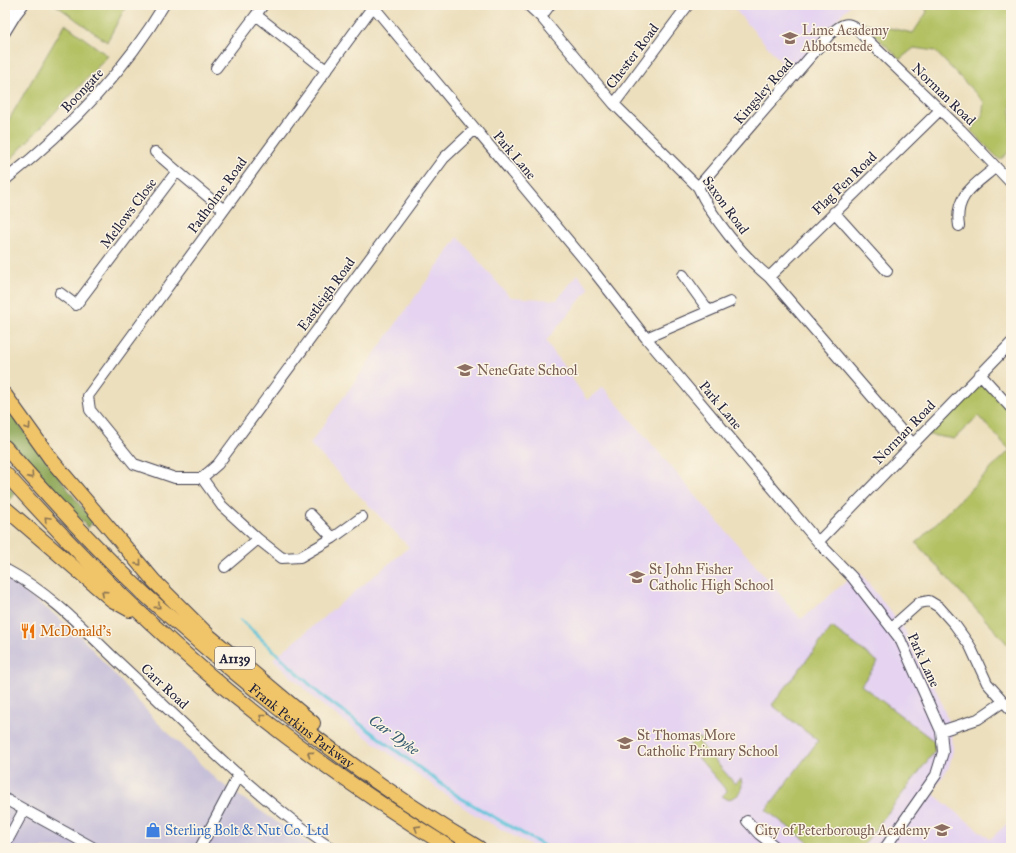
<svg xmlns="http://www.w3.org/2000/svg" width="1016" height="853" viewBox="0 0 1016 853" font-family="'IM FELL Great Primer',serif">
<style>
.built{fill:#e5d3f1}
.industrial{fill:#c7c0d9}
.green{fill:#b3c163;stroke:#6a724f}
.forest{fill:#8ea759;stroke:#58644a}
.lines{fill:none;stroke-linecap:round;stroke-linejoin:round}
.stream{stroke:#5cc4d9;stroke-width:3}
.minor-casing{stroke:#403e4e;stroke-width:12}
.highway-casing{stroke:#403e4e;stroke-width:16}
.minor{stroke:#fff;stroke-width:10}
.highway{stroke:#f0c469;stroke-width:14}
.oneway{stroke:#897352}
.labels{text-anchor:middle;stroke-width:3;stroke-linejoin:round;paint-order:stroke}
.shield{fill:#fcf5e5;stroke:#63616e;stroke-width:1}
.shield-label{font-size:13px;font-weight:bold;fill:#22223b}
.education-label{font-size:14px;fill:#785e54;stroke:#fcf5e5;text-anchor:start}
.street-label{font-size:14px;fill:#22223b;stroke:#fcf5e5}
.food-label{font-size:14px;fill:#c56008;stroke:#fcf5e5;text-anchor:start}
.shop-label{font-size:14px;fill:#366cbe;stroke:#fcf5e5;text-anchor:start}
.water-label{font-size:15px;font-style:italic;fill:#365b72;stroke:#fcf5e5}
</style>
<rect width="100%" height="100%" fill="#fcf5e5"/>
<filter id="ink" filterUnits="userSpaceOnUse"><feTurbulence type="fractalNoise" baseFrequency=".025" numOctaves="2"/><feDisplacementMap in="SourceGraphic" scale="8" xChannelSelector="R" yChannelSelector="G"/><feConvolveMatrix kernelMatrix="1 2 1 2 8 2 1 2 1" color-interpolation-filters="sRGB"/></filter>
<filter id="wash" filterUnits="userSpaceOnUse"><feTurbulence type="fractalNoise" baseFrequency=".012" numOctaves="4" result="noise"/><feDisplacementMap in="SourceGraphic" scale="16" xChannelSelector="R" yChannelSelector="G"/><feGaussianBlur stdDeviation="0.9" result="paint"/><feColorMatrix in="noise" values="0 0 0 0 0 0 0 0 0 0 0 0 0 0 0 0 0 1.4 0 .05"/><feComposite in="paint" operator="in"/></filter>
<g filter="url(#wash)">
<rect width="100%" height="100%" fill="#ecdfbd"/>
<path class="built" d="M731,5H850L790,72Z
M458,237L510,297L557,300L578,274L589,289L546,341L587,400L603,387L801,619L859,571L905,630L922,668L930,677L938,694L952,732L953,751L949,767L932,793L990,839L1011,820V848H535L470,812L319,703L273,659L409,547L310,444Z"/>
<path class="industrial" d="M5,579L10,581L75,630L156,721L218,781L314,848H5Z"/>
<path class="green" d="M56,5H125L126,6L107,42Z
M924,5H1011V150L1000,160L971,131L982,116L984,102L935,51L914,48L900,59L861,22L913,33L927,12Z
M65,24L108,56L10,160L5,156V126Z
M980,377L1011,410V648L916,543L1010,450L978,416L954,439L925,434Z
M832,627L878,662L861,685L934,741L935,751L861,848H816L766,810L818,741L772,705Z
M696,738L703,739L699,742L735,784L741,779C744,790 739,798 727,799L722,796L727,791L691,749L687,752L692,741Z"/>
<path class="forest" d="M5,406L93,522L88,528L5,437Z
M5,483L15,494L9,501L5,497Z"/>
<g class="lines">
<path class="stream" d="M241,620L321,695L459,797L548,848"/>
</g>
</g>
<g filter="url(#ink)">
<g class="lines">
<defs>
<path id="minor" d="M263,5L256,15L326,70
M528,5L541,17L614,104L698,187C712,218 743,256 769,277L912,443
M373,6L592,269L646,338L818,542L852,577L900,639L941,731L943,752L936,775L885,848
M5,8L16,14L5,32
M16,14L23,5
M541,17L550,5
M216,68L256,15
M614,104L688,5
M155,152L177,171
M5,180C67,131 123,74 164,5
M698,187L830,34C838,28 845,20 854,27L961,130L1011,183
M834,212L887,271
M959,226C954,195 975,185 996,167
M683,275L709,311
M769,277L940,110
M60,293L76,305L177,171L224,210
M646,338L730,302
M980,374L1011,408
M202,478H175L134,464L90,410L88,396L374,5
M202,478L218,464L444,158L475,129
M202,478L222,506L258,539L282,558L300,557L333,538L362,517
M310,514L333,538
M818,542L1011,343
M225,567L258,539
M5,569C47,591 81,626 115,659C183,722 254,797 331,848
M892,627L919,603L929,601L939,607L955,625L970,646L987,683L1011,710
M941,731L978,719L1003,702
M5,799L94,848
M747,821L759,834L777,848
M5,845L24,810
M200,848L239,774"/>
<g id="highway">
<path d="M5,395L53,462L154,581L209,636L313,723"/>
<path id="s1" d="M5,447C47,495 90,542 136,586C156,606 178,623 199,642C286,718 379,789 479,848"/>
<path d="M5,473C51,524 98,574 149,621C240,707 343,782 450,848"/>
<path d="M5,508L112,600L130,610"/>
</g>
</defs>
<use href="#minor" class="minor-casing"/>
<use href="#highway" class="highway-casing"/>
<use href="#minor" class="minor"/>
<use href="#highway" class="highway"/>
</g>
<defs><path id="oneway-chevron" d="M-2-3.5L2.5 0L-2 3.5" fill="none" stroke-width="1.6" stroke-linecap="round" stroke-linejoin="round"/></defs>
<g class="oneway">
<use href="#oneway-chevron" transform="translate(28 427) rotate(55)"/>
<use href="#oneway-chevron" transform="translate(31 476) rotate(48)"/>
<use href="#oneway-chevron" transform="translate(47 519) rotate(-133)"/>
<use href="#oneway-chevron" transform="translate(139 563) rotate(51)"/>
<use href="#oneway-chevron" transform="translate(104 593) rotate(-138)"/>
<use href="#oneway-chevron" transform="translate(158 606) rotate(41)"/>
<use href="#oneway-chevron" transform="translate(262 717) rotate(-141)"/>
<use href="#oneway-chevron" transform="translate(310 754) rotate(-144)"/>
<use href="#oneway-chevron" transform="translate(417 828) rotate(-148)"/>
</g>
</g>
<defs>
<symbol id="school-bare" viewBox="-9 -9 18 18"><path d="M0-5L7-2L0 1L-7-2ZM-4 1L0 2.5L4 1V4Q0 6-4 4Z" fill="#8d6e63" stroke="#fcf5e5" stroke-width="2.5" paint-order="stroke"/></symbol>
<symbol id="restaurant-bare" viewBox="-9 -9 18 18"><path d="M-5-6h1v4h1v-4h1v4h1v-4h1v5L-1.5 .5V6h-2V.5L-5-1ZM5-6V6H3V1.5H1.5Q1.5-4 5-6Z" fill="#e8710a" stroke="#fcf5e5" stroke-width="2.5" paint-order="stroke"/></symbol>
<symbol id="shop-bare" viewBox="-9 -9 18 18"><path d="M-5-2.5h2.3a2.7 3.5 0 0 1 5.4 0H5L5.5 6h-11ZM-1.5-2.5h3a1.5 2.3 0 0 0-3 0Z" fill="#3f7fe0" stroke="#fcf5e5" stroke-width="2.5" paint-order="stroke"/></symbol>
</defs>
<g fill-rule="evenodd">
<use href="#school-bare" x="779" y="27" width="22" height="22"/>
<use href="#school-bare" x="454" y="359" width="22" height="22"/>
<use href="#school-bare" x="626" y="566" width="22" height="22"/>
<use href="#restaurant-bare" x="17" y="620" width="22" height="22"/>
<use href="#school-bare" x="614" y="732" width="22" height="22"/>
<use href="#shop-bare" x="142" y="819" width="22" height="22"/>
<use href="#school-bare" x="931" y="819" width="22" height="22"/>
</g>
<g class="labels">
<rect class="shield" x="215" y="647" width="40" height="22" rx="3"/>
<g class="shield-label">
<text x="235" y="663">A1139</text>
</g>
<g class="education-label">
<text x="802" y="35">Lime Academy<tspan x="802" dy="16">Abbotsmede</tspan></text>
<text x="477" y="375">NeneGate School</text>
<text x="649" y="574">St John Fisher<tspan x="649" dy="16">Catholic High School</tspan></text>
<text x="637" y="740">St Thomas More<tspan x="637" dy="16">Catholic Primary School</tspan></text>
<text x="930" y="835" text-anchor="end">City of Peterborough Academy</text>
</g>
<g class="street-label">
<text transform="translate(632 56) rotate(-53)" y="5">Chester Road</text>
<text transform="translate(82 90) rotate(-47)" y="5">Boongate</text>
<text transform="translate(763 91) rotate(-49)" y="5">Kingsley Road</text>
<text transform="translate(944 94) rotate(44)" y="5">Norman Road</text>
<text transform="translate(515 155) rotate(50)" y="5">Park Lane</text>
<text transform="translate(844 183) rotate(-44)" y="5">Flag Fen Road</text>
<text transform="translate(217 195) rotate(-54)" y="5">Padholme Road</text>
<text transform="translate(726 205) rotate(54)" y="5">Saxon Road</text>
<text transform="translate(128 213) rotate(-53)" y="5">Mellows Close</text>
<text transform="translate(326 294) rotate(-54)" y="5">Eastleigh Road</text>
<text transform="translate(721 405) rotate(50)" y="5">Park Lane</text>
<text transform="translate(904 432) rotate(-46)" y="5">Norman Road</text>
<text transform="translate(924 660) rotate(65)" y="5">Park Lane</text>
<text transform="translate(165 686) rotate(43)" y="5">Carr Road</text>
<text dy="5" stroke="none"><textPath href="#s1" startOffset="408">Frank Perkins Parkway</textPath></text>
</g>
<g class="food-label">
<text x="40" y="636">McDonald's</text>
</g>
<g class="shop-label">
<text x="165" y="835">Sterling Bolt &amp; Nut Co. Ltd</text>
</g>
<g class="water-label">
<text transform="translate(394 735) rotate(36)" y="5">Car Dyke</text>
</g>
</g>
<rect width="1016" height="853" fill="none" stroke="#fcf5e5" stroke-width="20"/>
</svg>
